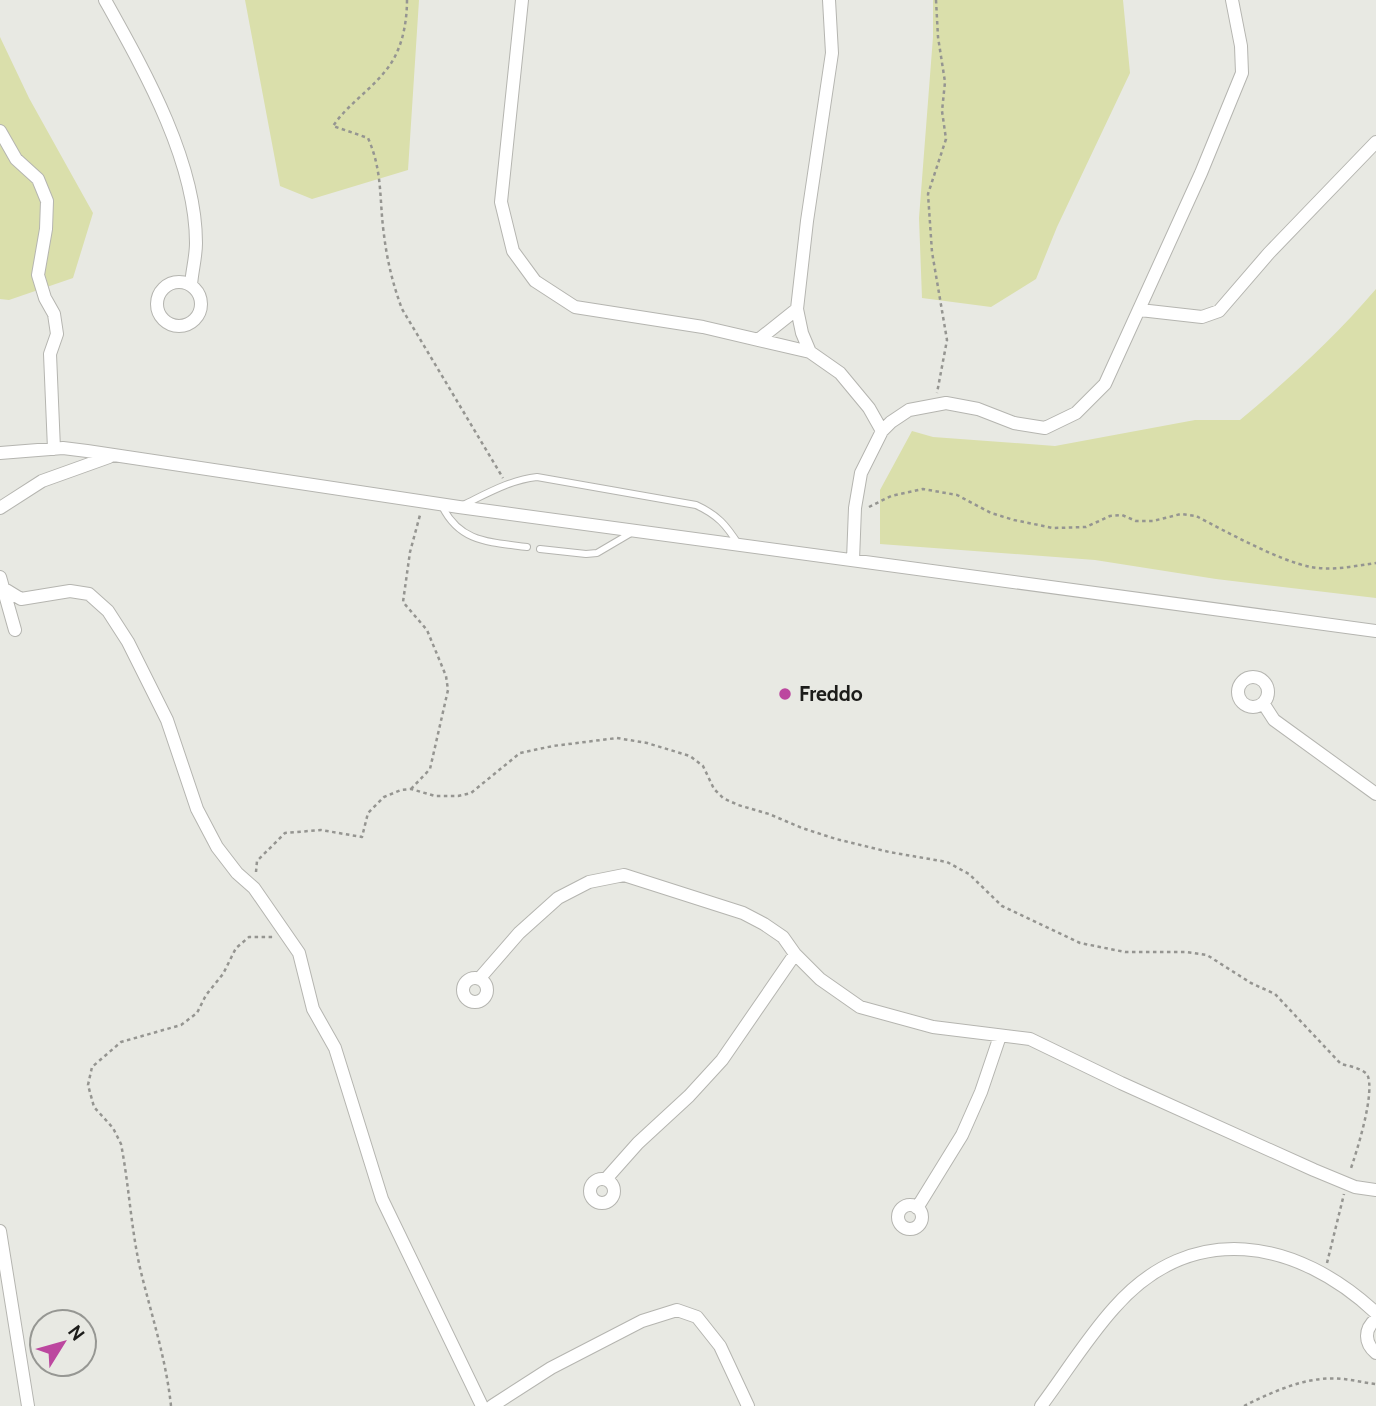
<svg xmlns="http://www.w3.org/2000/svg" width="1376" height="1406" viewBox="0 0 1376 1406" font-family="Cabin,sans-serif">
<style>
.green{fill:#dadfab}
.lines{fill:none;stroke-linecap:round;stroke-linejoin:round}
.service-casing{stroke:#b5b5b0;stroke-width:8}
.minor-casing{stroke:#b5b5b0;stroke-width:14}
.path{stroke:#959591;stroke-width:2.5;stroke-dasharray:3.5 3.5;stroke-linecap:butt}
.service{stroke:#fff;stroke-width:6}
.minor{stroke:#fff;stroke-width:12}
.poi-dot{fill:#bc479f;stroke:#e8e9e3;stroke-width:2.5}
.labels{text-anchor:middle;stroke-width:5;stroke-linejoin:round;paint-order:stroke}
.poi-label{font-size:21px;font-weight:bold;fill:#1c1c1a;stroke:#e8e9e3;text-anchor:start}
</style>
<rect width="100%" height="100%" fill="#e8e9e3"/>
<path class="green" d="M245,0H419L408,170L312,199L280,186Z
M933,0H1123L1130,73L1057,227L1036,279L991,307L922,298L919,218L933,37Z
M0,37L29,98L93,213L73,278L9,300L0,299Z
M1376,289V598L1216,579L1095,560L880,544V490L912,431L933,437L1055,446L1195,420H1240C1288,380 1335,337 1376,289Z"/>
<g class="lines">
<defs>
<path id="service" d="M463,505C488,493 510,480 537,477L696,505C718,515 726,525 739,545
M442,506C460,543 490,542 527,547
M540,549L586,554L597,553L631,533"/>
<path id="minor" d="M105,0C144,70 196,161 196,243C196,257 192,271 191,285
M522,0L501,202L513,251L535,281L575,307L703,327L810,352L840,373L869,408L882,431
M0,131L16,159L38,179L47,201L46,229L38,275L45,298L54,314L57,334L50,354L54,449
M157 304a22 22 0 1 1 44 0a22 22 0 1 1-44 0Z
M1140,310L1202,317L1219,311L1269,253L1376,142
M758,340L797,309
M810,352L802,333L797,309L807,221L832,53L829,0
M0,453L63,448L87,451L459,507L1376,631
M0,508L42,481L109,457
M853,560L855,508L861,473L882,431L891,422L909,410L946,403L978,409L1014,423L1045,428L1076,413L1105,384L1201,173L1242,73L1241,46L1232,0
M0,577L15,630
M3,588L21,599L70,591L89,594L108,611L128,642L167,720L197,809L217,847L237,873L254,888L299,953L313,1009L335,1048L382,1199L482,1406
M1238 692a15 15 0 1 1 30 0a15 15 0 1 1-30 0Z
M1263,703L1274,720L1376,794
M463 990a12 12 0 1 1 24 0a12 12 0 1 1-24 0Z
M479,979L519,933L558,898L589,882L624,875L743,913L764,924L783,937L795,954L820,979L860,1007L933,1027L1030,1039L1121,1083L1314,1170L1355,1187L1376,1190
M590 1191a12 12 0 1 1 24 0a12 12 0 1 1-24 0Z
M606,1179L638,1143L689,1096L722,1060L795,954
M898 1217a12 12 0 1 1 24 0a12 12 0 1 1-24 0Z
M917,1208L962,1135L981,1092L1000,1036
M0,1231L28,1406
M1376,1319C1364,1329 1364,1343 1376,1353
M492,1406L551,1368L642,1321L677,1310L697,1317L720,1346L748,1406
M1041,1406C1065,1374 1087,1338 1114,1308C1192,1219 1297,1239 1376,1313"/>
</defs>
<use href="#service" class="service-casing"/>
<use href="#minor" class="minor-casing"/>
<path class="path" d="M407,0C407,23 402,50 387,69C371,90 348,104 333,126L368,138C383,172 379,199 384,235C387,260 393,285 402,309L503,478
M936,0L938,37L945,82L942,111L946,139L928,194L932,252L947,340L937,393
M869,507L891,496L923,489L957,495L991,513L1014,520L1053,528L1086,527L1110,516L1122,515L1136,521H1153L1181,514L1196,516C1225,531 1279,561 1311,567C1332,571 1355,566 1376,563
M411,789L430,769L448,690L446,676L427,630L403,602L410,552L420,515
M256,872L257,861L285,833L321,830L362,837L368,813L384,797L401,790L411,789L435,796H458L471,793L520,753L553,746L617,738L647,743L690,756L703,766L714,789L723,798L738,805L769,814L802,828L836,839L889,852L947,862L969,874L1002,906L1080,943L1125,952H1187L1207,955L1251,983L1275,994L1341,1064C1350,1066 1360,1068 1367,1074C1376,1091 1357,1151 1350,1171
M1327,1263L1344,1194
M171,1406C166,1358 151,1314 140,1268C131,1228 129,1185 121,1144L113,1128L94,1107L88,1085L92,1067L121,1042L181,1025L197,1013L206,995L223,974L236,948L249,937H273
M1244,1406C1274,1391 1309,1375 1343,1379C1354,1380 1365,1383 1376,1384"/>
<use href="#service" class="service"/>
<use href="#minor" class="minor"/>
</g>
<circle class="poi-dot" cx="785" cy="694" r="7"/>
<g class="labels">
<g class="poi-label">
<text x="799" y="701">Freddo</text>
</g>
</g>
<g transform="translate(63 1343) rotate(53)"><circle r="33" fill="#e8e9e3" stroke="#969793" stroke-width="2"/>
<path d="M0-5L12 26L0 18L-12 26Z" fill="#bc479f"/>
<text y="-10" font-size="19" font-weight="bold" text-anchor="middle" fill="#1c1c1a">N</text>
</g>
</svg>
